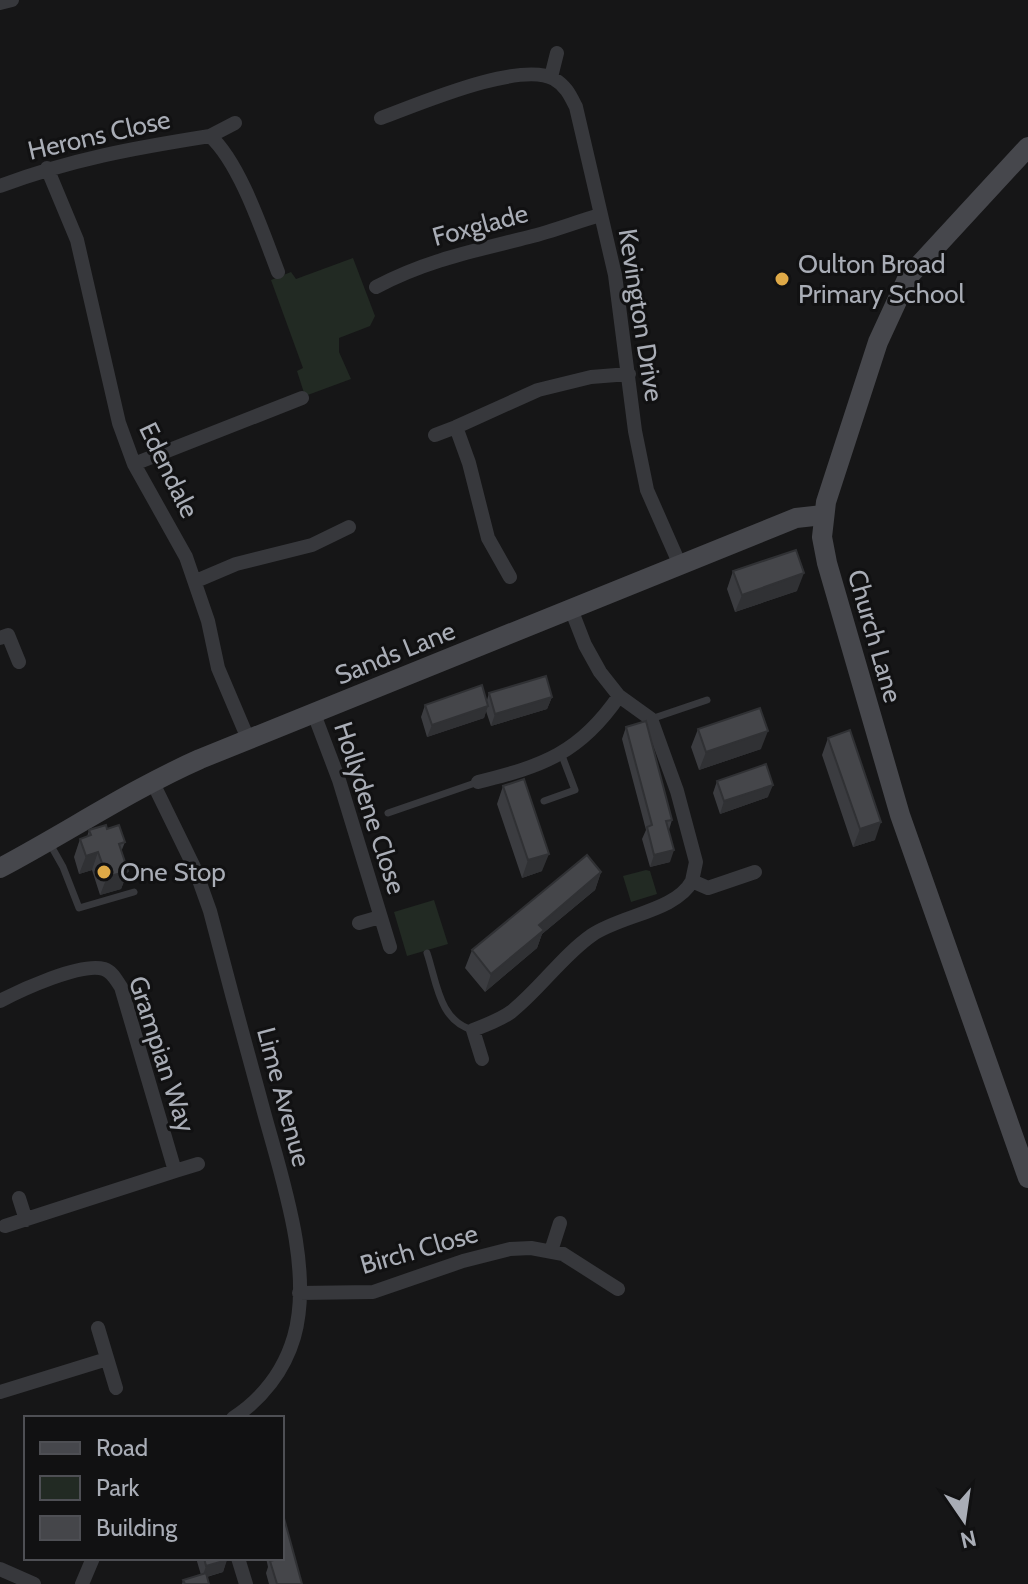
<svg xmlns="http://www.w3.org/2000/svg" width="1028" height="1584" viewBox="0 0 1028 1584" font-family="Cabin,sans-serif">
<style>
.green{fill:#222a23}
.lines{fill:none;stroke-linecap:round;stroke-linejoin:round}
.lane{stroke:#37383c;stroke-width:7}
.street{stroke:#37383c;stroke-width:14}
.secondary{stroke:#46474c;stroke-width:20}
.wall{fill:#3b3c40}
.shaded-wall{fill:#303134}
.building{fill:#45464a;stroke:#303134;stroke-width:2}
.poi-dot{fill:#dea947;stroke:#111112;stroke-width:3}
.labels{text-anchor:middle;stroke-width:6;stroke-linejoin:round;paint-order:stroke}
.street-label{font-size:26px;fill:#a9adb6;stroke:#111112}
.poi-label{font-size:26px;fill:#a9adb6;stroke:#111112;text-anchor:start}
</style>
<rect width="100%" height="100%" fill="#161617"/>
<path class="green" d="M353,258L375,316L370,326L339,338V352L351,379L305,396L297,371L303,368L271,280L291,272L296,279Z
M646,870L650,871L657,894L631,902L623,876Z
M434,900L448,944L407,956L394,912Z"/>
<g class="lines">
<path class="lane" d="M651,719L707,700
M544,801L575,790L561,753
M388,813L478,782
M50,844L63,867L79,908L134,892
M427,953C437,983 439,1021 473,1030"/>
<path class="street" d="M0,3L12,0
M551,77L557,53
M381,118C417,105 520,60 554,79C566,86 570,95 576,107L615,275L635,431L647,490L680,565
M210,136L235,123
M47,168L77,240L119,423L134,464L186,557L208,621L218,668L249,741
M0,186C72,159 134,148 210,136C240,163 263,233 278,272
M376,287C427,260 474,251 529,237C553,231 576,222 600,215
M435,435L456,427
M134,464L302,398
M510,577L488,538L469,463L456,427L538,390L591,377L629,374
M196,581L236,564L312,545L349,527
M571,609L585,645L600,672L619,696L651,719L677,791L696,862L692,881
M0,638L8,635L19,662
M314,714L339,780L390,947
M152,781L195,869L210,911C227,976 244,1040 262,1105C280,1173 314,1267 294,1337C284,1371 262,1399 233,1418
M478,782C543,766 580,753 619,696
M359,923L380,917
M0,1001C21,990 81,962 104,969C113,972 116,980 121,987L175,1171L5,1226
M482,1059L473,1030C486,1025 500,1020 511,1012C540,989 562,956 592,935C621,915 676,911 692,881L708,888L755,872
M175,1171L198,1164
M19,1198L26,1220
M551,1251L560,1223
M299,1293L373,1292L463,1261L510,1249L531,1248L563,1254L618,1289
M98,1328L116,1388
M0,1392L107,1359
M238,1558L246,1584
M0,1569L34,1584
M82,1584L93,1558"/>
<path class="secondary" d="M1028,147L908,277L878,342L826,502L822,537L827,563L900,815L1028,1178
M0,868C68,832 130,790 200,759L796,518L823,515"/>
</g>
<path class="wall" d="M733,571L797,591L735,612L727,589Z
M489,693L552,697L547,709L491,726L486,711L484,718L427,737L421,717L425,705L487,700Z
M626,727L672,820L669,830L670,862L650,867L642,839L646,830L622,739Z
M698,729L761,749L699,770L691,747Z
M828,738L875,840L853,847L822,755Z
M717,781L768,797L720,814L713,793Z
M503,786L542,871L522,878L497,804Z
M107,829L125,842L121,852L128,871L121,889L100,895L92,870L79,874L74,857L80,839L87,837L89,830Z
M601,872L595,890L542,934L537,948L485,992L465,968L472,950Z
M196,1558H227L223,1572L207,1577L209,1584H182L183,1580L201,1575Z
M266,1558H282L302,1584H269L266,1573L268,1567Z"/>
<path class="shaded-wall" d="M804,573L797,591L735,612L742,595Z
M552,697L547,709L491,726L495,714Z
M488,706L484,718L427,737L432,725Z
M768,731L761,749L699,770L706,752Z
M773,785L768,797L720,814L724,801Z
M881,822L875,840L853,847L860,829Z
M674,850L670,862L650,867L654,855Z
M98,852L92,870L79,874L86,856Z
M549,854L542,871L522,878L528,860Z
M128,871L121,889L100,895L107,877Z
M601,872L595,890L542,934L537,948L485,992L491,974L539,925Z
M227,1560L223,1572L202,1578L206,1566Z"/>
<path class="building" d="M796,550L804,573L742,595L733,571Z
M546,676L552,697L495,714L489,693Z
M482,685L488,706L432,725L425,705Z
M760,708L768,731L706,752L698,729Z
M646,721L672,820L666,821L674,850L654,855L647,827L652,825L626,727Z
M850,730L881,822L860,829L828,738Z
M766,764L773,785L724,801L717,781Z
M524,779L549,854L528,860L503,786Z
M106,825L107,829L119,825L125,842L119,844L128,871L107,877L98,852L86,856L80,839L91,835L89,830Z
M587,855L601,872L539,925L544,930L491,974L472,950Z
M282,1511L302,1584H277L270,1561L274,1560V1558H282Z
M204,1558H227V1560L206,1566Z
M206,1573L209,1584H185L183,1580Z"/>
<g class="poi-dot">
<circle cx="782" cy="279" r="8"/>
<circle cx="104" cy="872" r="8"/>
</g>
<g class="labels">
<g class="street-label">
<text transform="translate(99 135) rotate(-13)" y="9">Herons Close</text>
<text transform="translate(480 225) rotate(-15)" y="9">Foxglade</text>
<text transform="translate(641 315) rotate(81)" y="9">Kevington Drive</text>
<text transform="translate(169 470) rotate(64)" y="9">Edendale</text>
<text transform="translate(875 636) rotate(74)" y="9">Church Lane</text>
<text transform="translate(395 653) rotate(-22)" y="9">Sands Lane</text>
<text transform="translate(370 808) rotate(72)" y="9">Hollydene Close</text>
<text transform="translate(162 1054) rotate(72)" y="9">Grampian Way</text>
<text transform="translate(284 1097) rotate(75)" y="9">Lime Avenue</text>
<text transform="translate(419 1249) rotate(-16)" y="9">Birch Close</text>
</g>
<g class="poi-label">
<text x="798" y="273">Oulton Broad<tspan x="798" dy="30">Primary School</tspan></text>
<text x="120" y="881">One Stop</text>
</g>
</g>
<rect x="24" y="1416" width="260" height="144" fill="#111112" stroke="#4e4f54" stroke-width="2"/>
<rect x="40" y="1442" width="40" height="12" fill="#46474c" stroke="#4e4f54" stroke-width="2"/>
<text x="96" y="1456" font-size="24" fill="#a9adb6">Road</text>
<rect x="40" y="1476" width="40" height="24" fill="#222a23" stroke="#4e4f54" stroke-width="2"/>
<text x="96" y="1496" font-size="24" fill="#a9adb6">Park</text>
<rect x="40" y="1516" width="40" height="24" fill="#45464a" stroke="#4e4f54" stroke-width="2"/>
<text x="96" y="1536" font-size="24" fill="#a9adb6">Building</text>
<g transform="translate(964 1520) rotate(167)" stroke="#111112" stroke-width="6" paint-order="stroke">
<path d="M0-6L14 30L0 20L-14 30Z" fill="#a9adb6"/>
<text y="-12" font-size="22" font-weight="bold" text-anchor="middle" fill="#a9adb6">N</text>
</g>
</svg>
